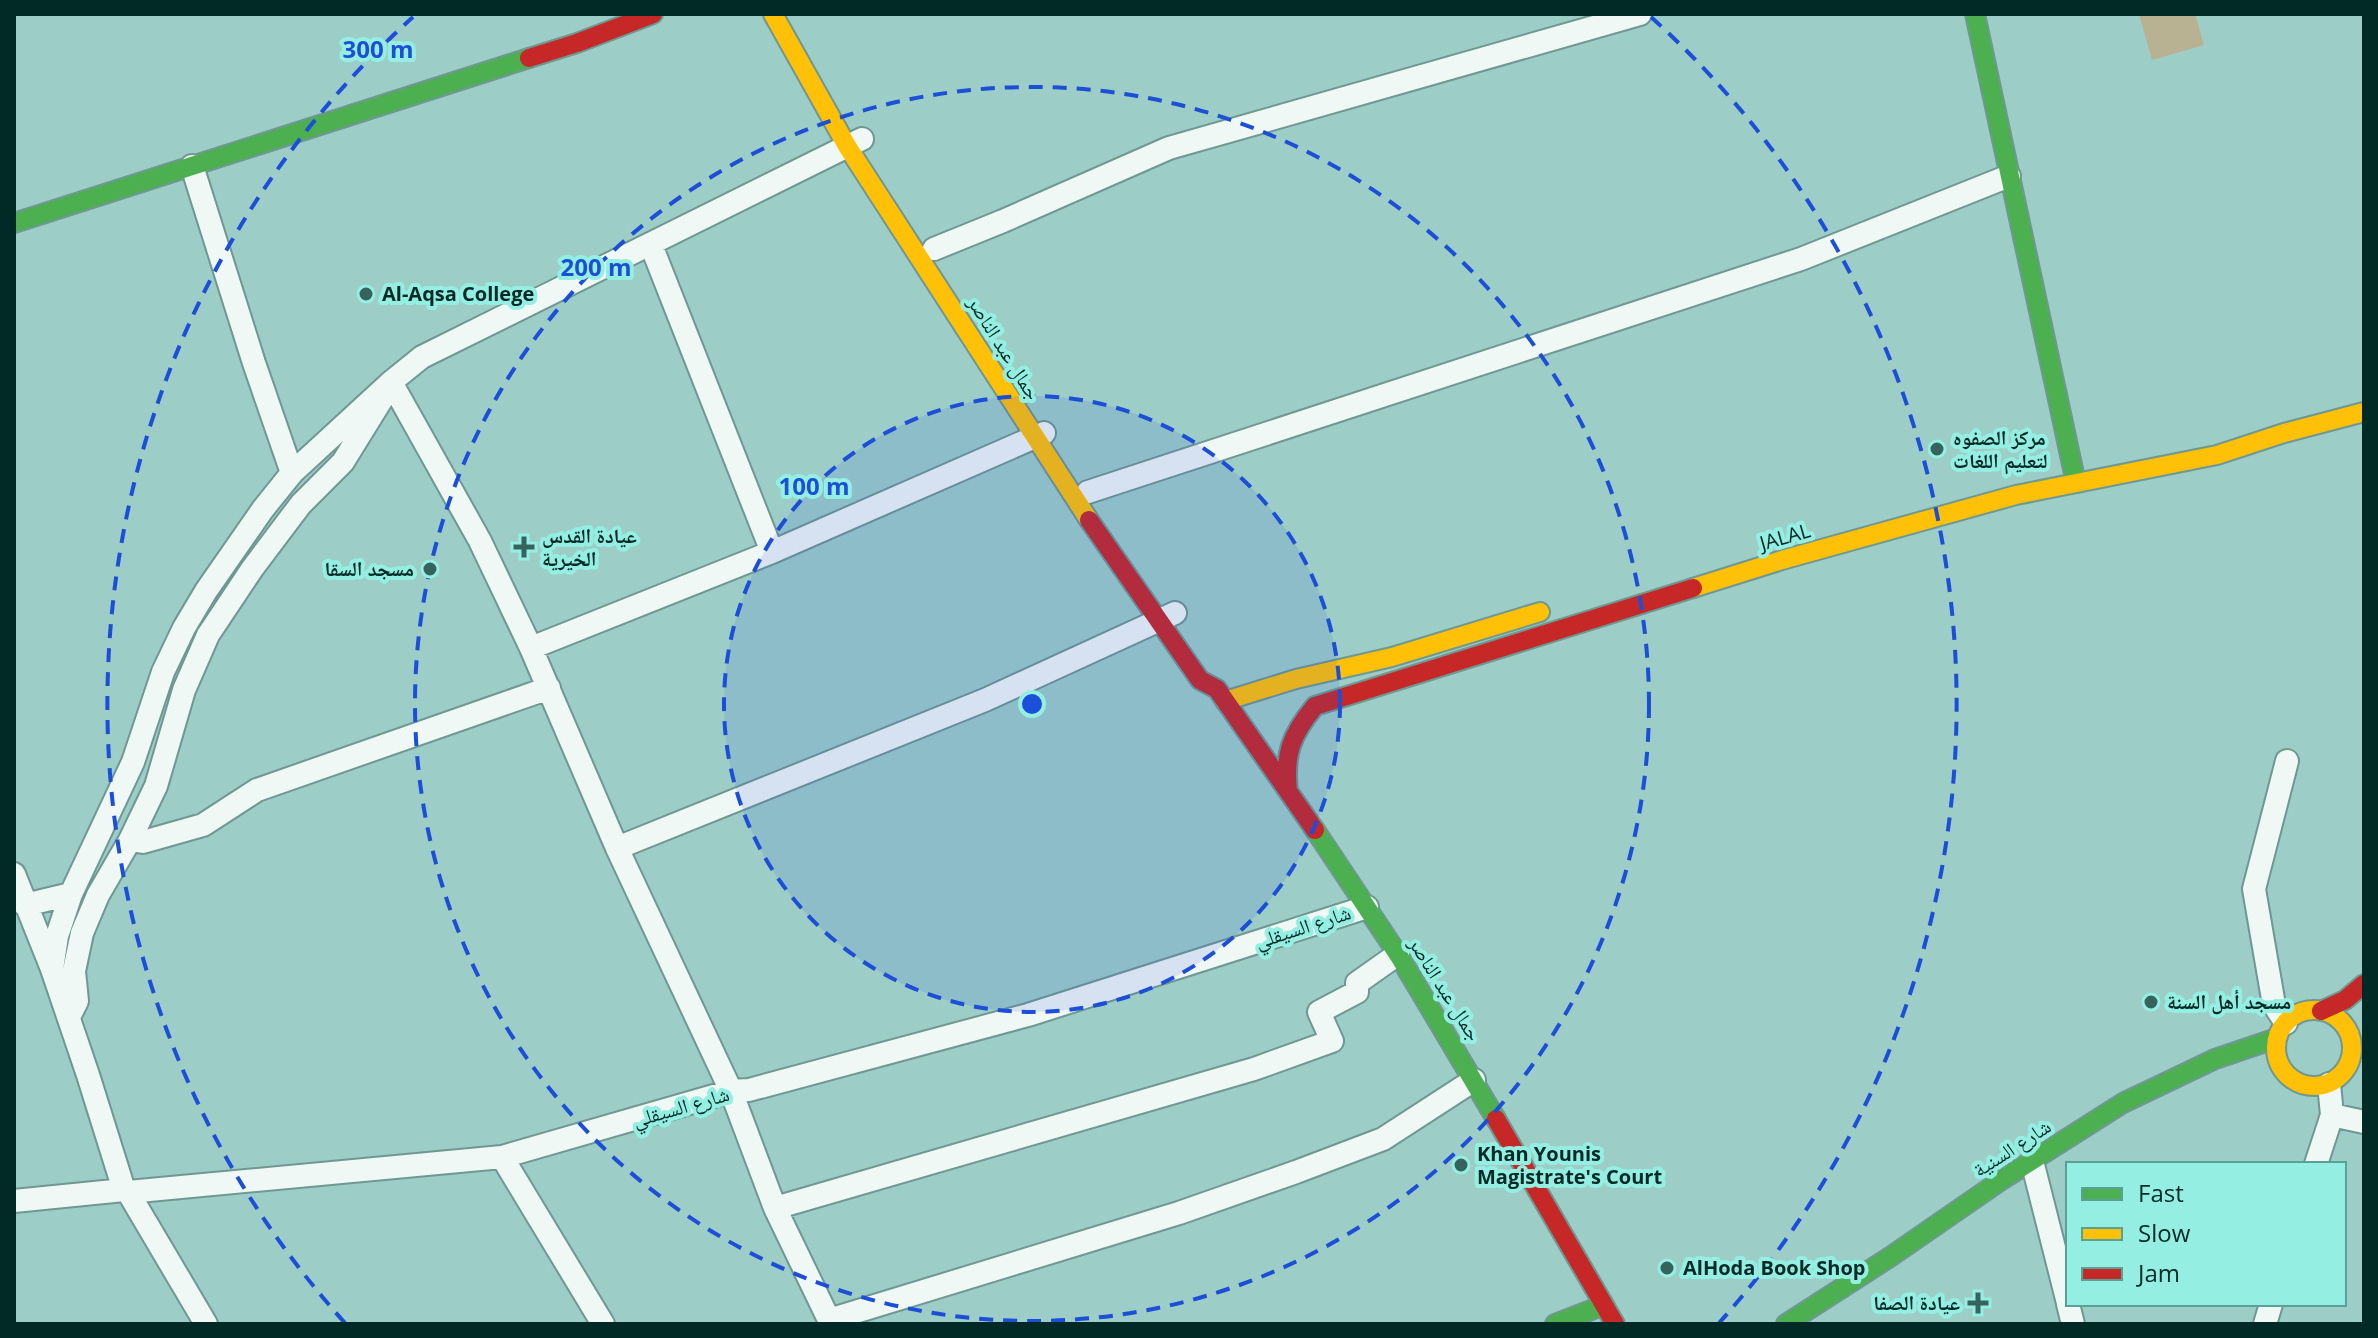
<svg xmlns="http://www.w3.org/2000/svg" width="2378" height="1338" viewBox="0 0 2378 1338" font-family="'Open Sans','Noto Naskh Arabic',sans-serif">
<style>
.grass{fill:#b8b293}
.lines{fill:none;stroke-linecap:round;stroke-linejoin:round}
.street-casing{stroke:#6f9892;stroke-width:26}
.fast-casing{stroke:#6f9892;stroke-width:22}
.slow-casing{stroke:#6f9892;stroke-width:22}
.jam-casing{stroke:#6f9892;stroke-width:22}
.street{stroke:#f0f8f6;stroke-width:22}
.fast{stroke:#4caf50;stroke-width:18}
.slow{stroke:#ffc107;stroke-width:18}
.jam{stroke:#c62828;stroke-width:18}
.ring{fill:none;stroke:#1d4ed8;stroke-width:4;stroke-dasharray:14 10}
.poi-dot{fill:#37635e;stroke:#94efe2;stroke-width:3}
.labels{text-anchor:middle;stroke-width:8;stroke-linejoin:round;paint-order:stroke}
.poi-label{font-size:20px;font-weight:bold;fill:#012a26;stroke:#94efe2;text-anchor:start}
.street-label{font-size:20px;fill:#012a26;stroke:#94efe2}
.centre{fill:#1d4ed8;stroke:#94efe2;stroke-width:4}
.ring-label{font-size:24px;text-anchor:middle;font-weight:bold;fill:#1d4ed8;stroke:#94efe2;stroke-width:8;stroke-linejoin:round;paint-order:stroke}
</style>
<rect width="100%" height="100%" fill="#9ccdc6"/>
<path class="grass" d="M2139,14H2195L2204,45L2152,60Z"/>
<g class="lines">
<defs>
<path id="street" d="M192,166L254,363L292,473
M651,245L772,552
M934,249L1003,221L1169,148L1640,14
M391,382L480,541L531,648L617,848L731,1091L775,1208L831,1324
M1088,492L1801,259L2009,176
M531,648L772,552L1044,433
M130,840L143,842L203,825L257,790L549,688
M617,848L985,700L1175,613
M14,874L52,969L88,1075L124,1190
M25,905L71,894
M52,969L57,936L71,894L133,762L163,672L184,628L206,591L263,509L292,473L391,382L422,357L862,139
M69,1017L77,1001L74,971L82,933L98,895L130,840L156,786L184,690L208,635L252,569L301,504L343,462L382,399
M2286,1023L2274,1005L2254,889L2287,761
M2332,1115L2364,1122
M502,1157L603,1324
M2032,1161L2068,1303
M2316,1164L2332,1115L2329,1084
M14,1201L124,1190L128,1192
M775,1208L1254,1069L1332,1041L1319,1012L1357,992V983L1398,954
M2068,1304L2073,1324
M829,1320L1179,1213L1296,1172L1383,1139L1474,1080
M206,1324L128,1192L502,1157L731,1091L749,1090L1028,1015L1367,907
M2265,1324L2271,1304"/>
<path id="fast" d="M1975,14L2076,483
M14,223L529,58
M1315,830L1399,956L1496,1119
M1555,1324L1604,1305
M1786,1324L1890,1257L2000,1181L2123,1103L2215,1059L2277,1038"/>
<path id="slow" d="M773,14L847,146L1089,520
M1693,588L1782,560L2016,495L2217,455L2284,433L2364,412
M1225,701L1296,679L1392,657L1540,612
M2276 1048a38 38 0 1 1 76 0a38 38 0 1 1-76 0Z"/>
<path id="jam" d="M529,58L577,43L653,14
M1089,520L1200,680L1217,689L1315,830
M1288,791C1284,754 1291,735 1315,706L1693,588
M2321,1011L2345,1000L2364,984
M1496,1119L1615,1324"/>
</defs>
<use href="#street" class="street-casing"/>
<use href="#fast" class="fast-casing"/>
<use href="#slow" class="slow-casing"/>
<use href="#jam" class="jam-casing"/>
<use href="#street" class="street"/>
<use href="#fast" class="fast"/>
<use href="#slow" class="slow"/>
<use href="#jam" class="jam"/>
</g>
<circle cx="1032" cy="704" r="308" fill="#1d4ed8" fill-opacity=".12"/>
<g class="ring">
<circle cx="1032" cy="704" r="308"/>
<circle cx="1032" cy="704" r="617"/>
<path d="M345 1323A925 925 0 0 1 413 17M1651 17A925 925 0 0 1 1719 1323"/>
</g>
<g class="poi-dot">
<circle cx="366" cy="294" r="8"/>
<circle cx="1937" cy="449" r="8"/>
<path d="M520 535h8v8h8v8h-8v8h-8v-8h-8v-8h8z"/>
<circle cx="430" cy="569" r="8"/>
<circle cx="2151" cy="1002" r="8"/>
<circle cx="1461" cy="1165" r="8"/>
<circle cx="1667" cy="1268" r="8"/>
<path d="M1974 1291h8v8h8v8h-8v8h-8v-8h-8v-8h8z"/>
</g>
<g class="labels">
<g class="poi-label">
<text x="382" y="301">Al-Aqsa College</text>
<text x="1953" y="445">مركز الصفوه<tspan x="1953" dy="23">لتعليم اللغات</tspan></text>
<text x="542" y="543">عيادة القدس<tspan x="542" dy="23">الخيرية</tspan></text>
<text x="414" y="576" text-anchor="end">مسجد السقا</text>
<text x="2167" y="1009">مسجد أهل السنة</text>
<text x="1477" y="1161">Khan Younis<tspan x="1477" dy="23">Magistrate's Court</tspan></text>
<text x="1683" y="1275">AlHoda Book Shop</text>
<text x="1960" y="1310" text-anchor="end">عيادة الصفا</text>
</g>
<g class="street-label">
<text transform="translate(1004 348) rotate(58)" y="7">جمال عبد الناصر</text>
<text transform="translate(1785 537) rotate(-16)" y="7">JALAL</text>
<text transform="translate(1303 927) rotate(-18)" y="7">شارع السيقلي</text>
<text transform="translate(1445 989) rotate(58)" y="7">جمال عبد الناصر</text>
<text transform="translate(681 1107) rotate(-16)" y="7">شارع السيقلي</text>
<text transform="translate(2012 1148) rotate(-33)" y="7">شارع السنية</text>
</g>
</g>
<circle cx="1032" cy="704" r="12" class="centre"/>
<g class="ring-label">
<text x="378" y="58">300 m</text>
<text x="596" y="276">200 m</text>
<text x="814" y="495">100 m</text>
</g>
<rect width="2378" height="1338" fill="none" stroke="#012a26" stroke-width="32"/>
<rect x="2066" y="1162" width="280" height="144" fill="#94efe2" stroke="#59a097" stroke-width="2"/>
<rect x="2082" y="1188" width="40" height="12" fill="#4caf50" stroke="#59a097" stroke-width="2"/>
<text x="2138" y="1202" font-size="24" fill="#012a26">Fast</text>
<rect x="2082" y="1228" width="40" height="12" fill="#ffc107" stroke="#59a097" stroke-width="2"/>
<text x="2138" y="1242" font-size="24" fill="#012a26">Slow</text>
<rect x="2082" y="1268" width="40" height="12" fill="#c62828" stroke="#59a097" stroke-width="2"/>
<text x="2138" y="1282" font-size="24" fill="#012a26">Jam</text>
</svg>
